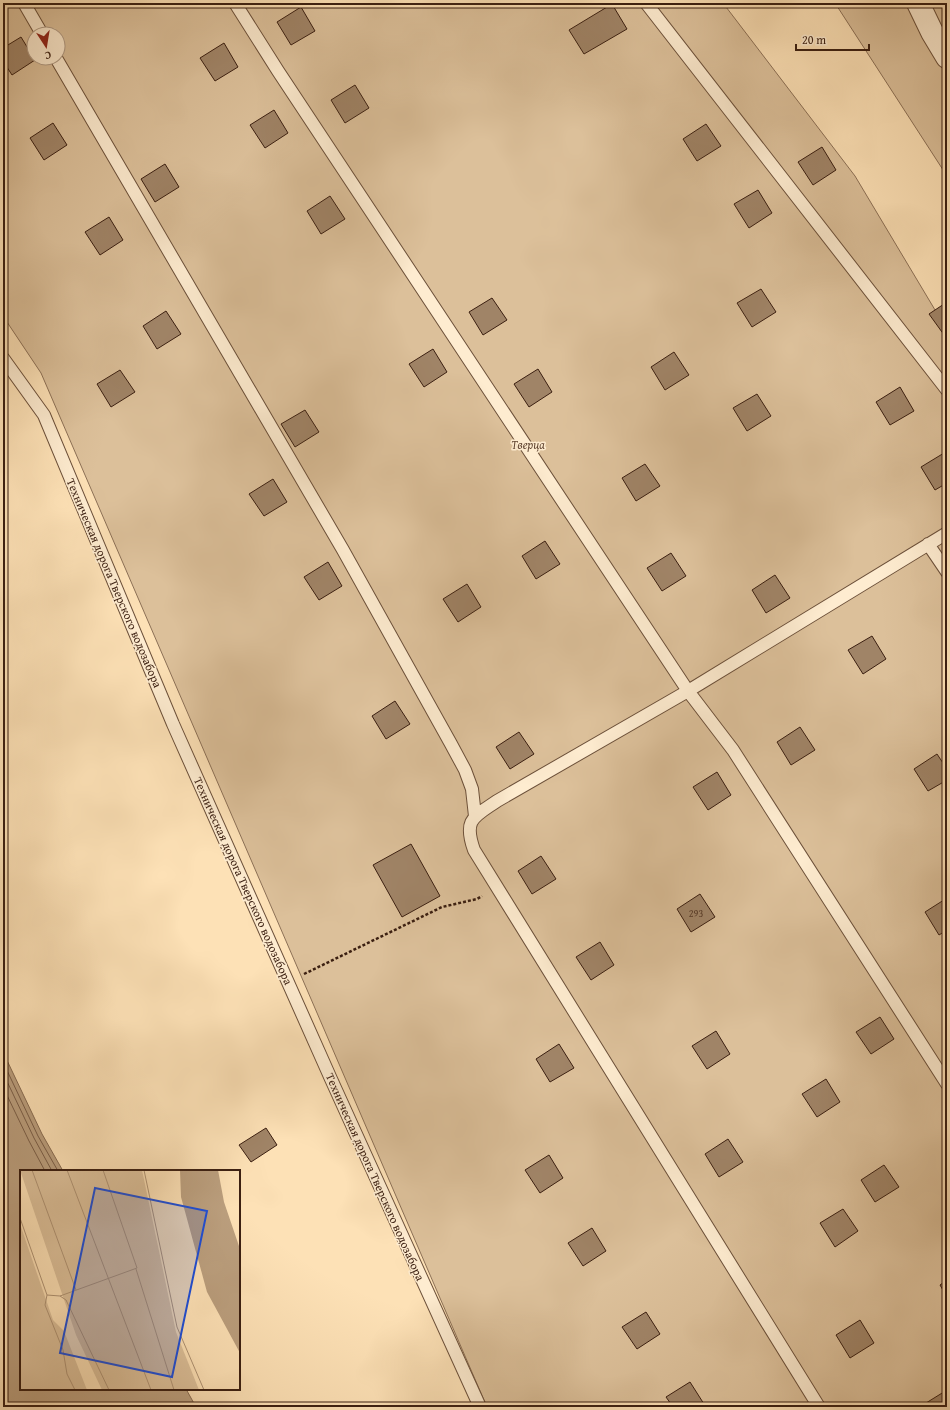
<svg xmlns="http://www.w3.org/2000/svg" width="950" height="1410" viewBox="0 0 950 1410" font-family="'Gentium Book Plus',serif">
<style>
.green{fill:#dcc09a;stroke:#8c7056;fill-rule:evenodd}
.water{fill:#bb9f7e;stroke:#886c52}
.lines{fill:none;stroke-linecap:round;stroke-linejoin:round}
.shore{stroke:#7b5f48;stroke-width:1}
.building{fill:#a08467;stroke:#3b1f11}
.service-casing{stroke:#6c503a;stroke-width:14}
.minor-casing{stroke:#6c503a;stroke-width:24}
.path{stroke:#3b1f11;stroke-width:2.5;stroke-dasharray:3 2;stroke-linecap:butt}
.service{stroke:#feecd0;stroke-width:12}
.minor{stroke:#feecd0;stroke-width:22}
.labels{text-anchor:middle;stroke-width:3;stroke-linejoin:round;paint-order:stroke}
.number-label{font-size:10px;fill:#543826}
.park-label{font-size:12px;font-style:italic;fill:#634733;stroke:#feecd0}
.street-label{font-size:12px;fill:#3b1f11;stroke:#feecd0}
.inset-road{fill:none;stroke:#af9374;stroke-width:1}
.view{fill:#1d4ed8;fill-opacity:0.15;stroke:#1d4ed8;stroke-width:2}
.inset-edge{fill:none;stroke:#3b1f11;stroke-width:2}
</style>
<rect width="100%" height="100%" fill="#fde1b6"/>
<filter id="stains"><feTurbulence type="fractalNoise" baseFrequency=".005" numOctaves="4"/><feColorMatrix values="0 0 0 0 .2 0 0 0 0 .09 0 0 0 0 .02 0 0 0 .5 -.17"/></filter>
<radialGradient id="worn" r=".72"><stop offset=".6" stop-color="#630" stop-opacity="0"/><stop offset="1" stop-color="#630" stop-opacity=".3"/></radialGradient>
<path class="green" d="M3,3H723L855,176L947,330V1407H487L41,373L3,316ZM34,34H58V58H34Z
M835,3H947V176Z"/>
<path class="water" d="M3,1052L42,1134L63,1171H21V1389H186L196,1407H3Z"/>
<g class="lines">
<path class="shore" d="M3,1062L38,1136L58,1171
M3,1073L34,1138L52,1171
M3,1087L29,1141L45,1171"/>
</g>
<path class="building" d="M612,4L627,29L584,54L569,30Z
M301,7L315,31L291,45L277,22Z
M21,37L35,60L12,75L3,61V48Z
M224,43L238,67L215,81L200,58Z
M355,85L369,108L345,123L331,100Z
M274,110L288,133L265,148L250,125Z
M53,123L67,145L44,160L30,138Z
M706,124L721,146L697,161L683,139Z
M822,147L836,170L813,185L798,162Z
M165,164L179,187L155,202L141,179Z
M758,190L772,213L749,228L734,204Z
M330,196L345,219L321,234L307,211Z
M109,217L123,240L100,255L85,232Z
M761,289L776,312L752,327L737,303Z
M492,298L507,320L483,335L469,312Z
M947,302V339L929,314Z
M166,311L181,334L157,349L143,326Z
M433,349L447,372L424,387L409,364Z
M674,352L689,375L665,390L651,367Z
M538,369L552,392L529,407L514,384Z
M120,370L135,392L111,407L97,384Z
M900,387L914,411L890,425L876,402Z
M757,394L771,416L747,431L733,408Z
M305,410L319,432L295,447L281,424Z
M944,453L947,457V483L935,490L921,467Z
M645,464L660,486L636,501L622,478Z
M273,479L287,502L264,516L249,494Z
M545,541L560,564L536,579L522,556Z
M671,553L686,576L662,591L647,568Z
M328,562L342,586L319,600L304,577Z
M775,575L790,598L766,613L752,590Z
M467,584L481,607L458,622L443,599Z
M872,636L886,659L863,674L848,650Z
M395,701L410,724L386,739L372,716Z
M800,727L815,750L791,765L777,742Z
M519,732L534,754L510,769L496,747Z
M937,754L947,769V780L928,791L914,769Z
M717,772L731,795L708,810L693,787Z
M411,844L440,896L402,917L373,865Z
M541,856L556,879L532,894L518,871Z
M700,894L715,917L691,932L677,909Z
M947,898V930L939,935L925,912Z
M600,942L614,965L591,980L576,957Z
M880,1017L894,1039L871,1054L856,1032Z
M716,1031L730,1054L707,1069L692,1046Z
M559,1044L574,1068L550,1082L536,1059Z
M826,1079L840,1102L817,1117L802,1094Z
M266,1128L277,1145L251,1162L239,1145Z
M728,1139L743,1162L719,1177L705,1154Z
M549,1155L563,1178L540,1193L525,1170Z
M884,1165L899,1187L875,1202L861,1180Z
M843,1209L858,1231L835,1247L820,1223Z
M592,1228L606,1251L583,1266L568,1243Z
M947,1280V1297L940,1285Z
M646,1312L660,1334L637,1349L622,1327Z
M860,1320L874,1343L850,1358L836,1335Z
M690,1382L704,1404L700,1407H673L666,1397Z
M947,1390V1407H928L926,1403Z"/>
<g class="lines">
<defs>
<path id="service" d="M24,3L42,34
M235,3L278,71L688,691L733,750L947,1084
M646,3L947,390
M56,58L343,550L451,744L465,770L472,789L475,816
M3,358L44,415L173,724L331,1079L480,1407
M928,544L947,572
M819,1407L474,850C463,819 474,817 497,801L688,691L947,533"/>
<path id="minor" d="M918,3L932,32L947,57"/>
</defs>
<use href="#service" class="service-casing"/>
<use href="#minor" class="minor-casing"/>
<path class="path" d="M304,974L442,907L477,899L482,896"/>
<use href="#service" class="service"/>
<use href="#minor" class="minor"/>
</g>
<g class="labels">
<g class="number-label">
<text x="696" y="917">293</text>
</g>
<g class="park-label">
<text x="528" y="449">Тверца</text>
</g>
<g class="street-label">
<text transform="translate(114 583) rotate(67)" y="4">Техническая дорога Тверского водозабора</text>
<text transform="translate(243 881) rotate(66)" y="4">Техническая дорога Тверского водозабора</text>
<text transform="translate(375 1177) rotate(66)" y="4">Техническая дорога Тверского водозабора</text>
</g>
</g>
<g transform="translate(20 1170)">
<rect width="220" height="220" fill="#fde1b6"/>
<path d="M0,0H122L156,162L179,220H82L56,165ZM0,54L33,150L44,161L67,220H0Z" fill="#dcc09a"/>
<path d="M160,0H198L204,32L220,79V183L187,122L161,27Z" fill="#bb9f7e"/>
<path class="inset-road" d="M12,0L56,120M47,0L131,220M124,0L157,157L184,220M0,48L27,125L25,135L43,180L47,204L55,220M116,99L154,220M27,125L40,126L117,98L83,0M40,126L46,130L89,220"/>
<path class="view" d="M75,18L187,41L152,207L40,183Z"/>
<rect width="220" height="220" class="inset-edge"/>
</g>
<rect width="950" height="1410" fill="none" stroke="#fde1b6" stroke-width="16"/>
<rect x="4" y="4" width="942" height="1402" fill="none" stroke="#3b1f11" stroke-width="2"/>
<rect x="8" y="8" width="934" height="1394" fill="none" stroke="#3b1f11"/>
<g transform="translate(46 46) rotate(168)"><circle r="19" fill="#feecd0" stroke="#b09a84"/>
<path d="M0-3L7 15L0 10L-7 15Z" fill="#8f2418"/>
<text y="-6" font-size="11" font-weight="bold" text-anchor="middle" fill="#3b1f11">С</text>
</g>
<path d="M796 44v6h73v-6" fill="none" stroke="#3b1f11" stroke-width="2"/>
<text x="802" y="44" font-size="12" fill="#3b1f11" stroke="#feecd0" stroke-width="3" paint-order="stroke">20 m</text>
<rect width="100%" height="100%" filter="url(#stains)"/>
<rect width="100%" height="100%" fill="url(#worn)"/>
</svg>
